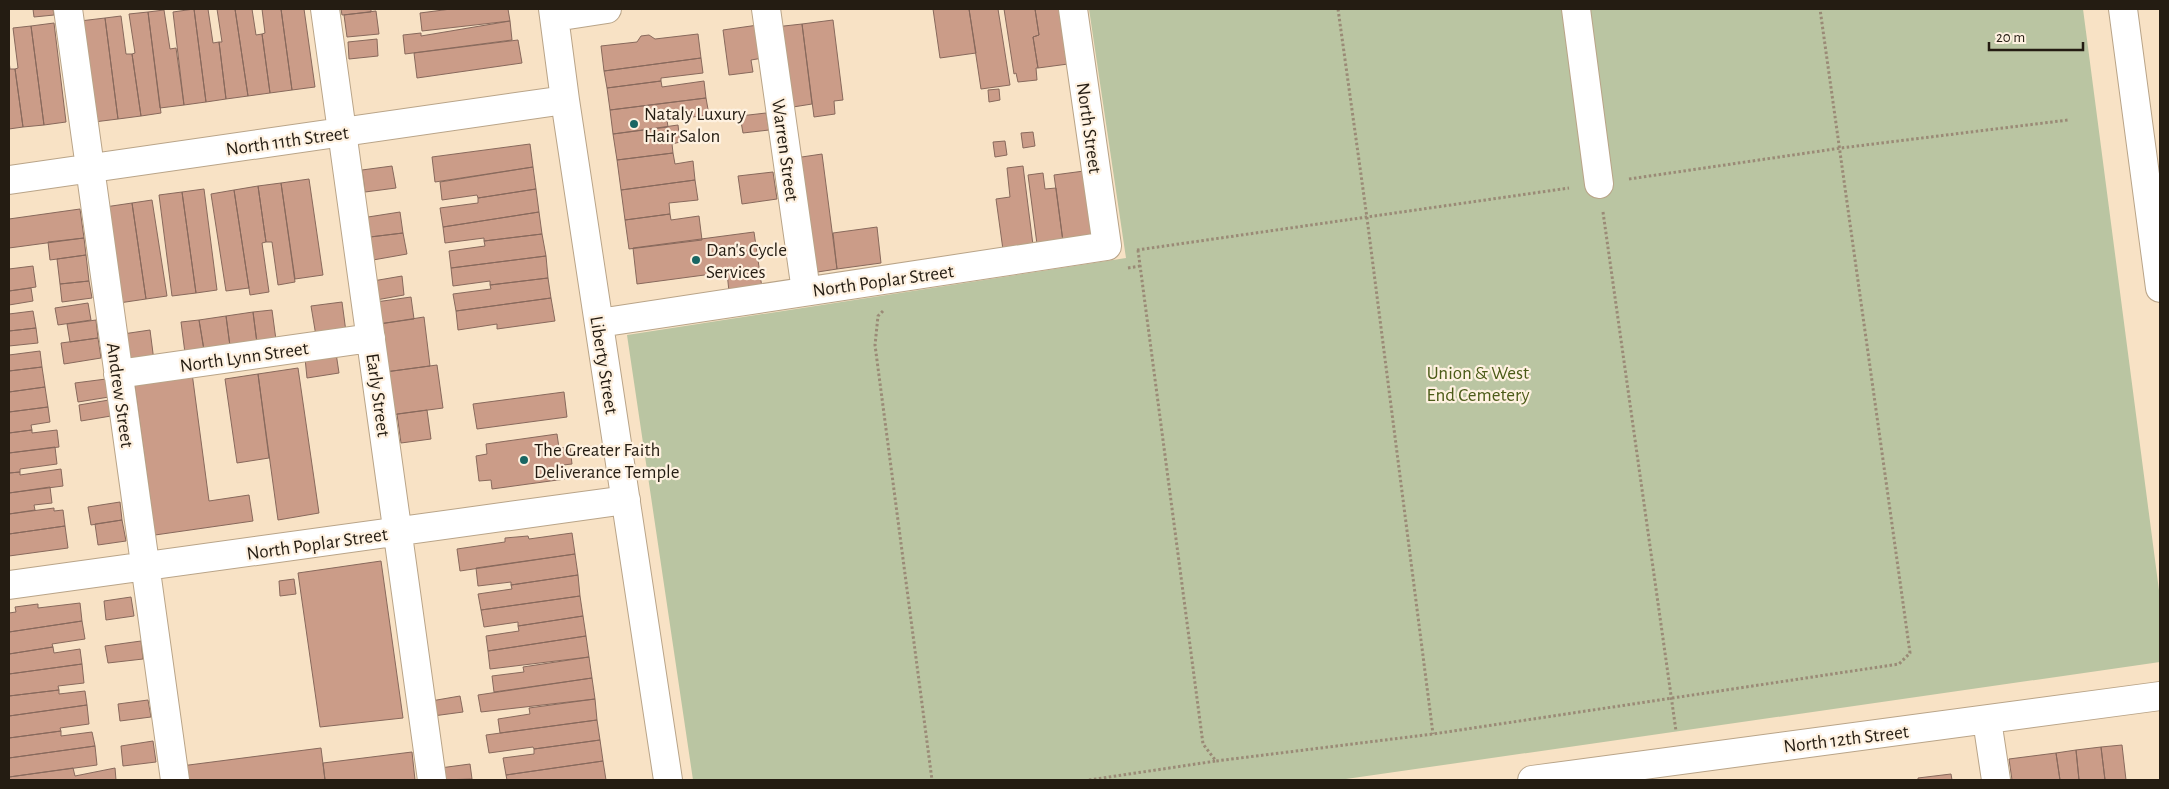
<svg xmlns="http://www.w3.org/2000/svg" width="2169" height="789" viewBox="0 0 2169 789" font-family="'Alegreya Sans',sans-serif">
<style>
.green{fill:#bac5a2}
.building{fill:#cb9c88;stroke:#88695c}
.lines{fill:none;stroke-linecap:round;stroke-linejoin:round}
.minor-casing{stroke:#b9a488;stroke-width:30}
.path{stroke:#9a8a76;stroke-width:3;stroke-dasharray:2.5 2.5;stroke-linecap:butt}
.minor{stroke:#fff;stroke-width:28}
.poi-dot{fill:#196663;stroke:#fef1e0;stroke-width:2}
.labels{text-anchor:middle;stroke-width:4.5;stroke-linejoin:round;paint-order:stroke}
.poi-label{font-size:19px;fill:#241c12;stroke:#fef1e0;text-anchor:start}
.street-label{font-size:19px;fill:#241c12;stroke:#fef1e0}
.park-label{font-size:19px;fill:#4b5b18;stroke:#fef1e0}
</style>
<rect width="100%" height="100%" fill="#f8e2c5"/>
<path class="green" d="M1089,9H2083L2160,598V662L1339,780H693L627,335L1126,258Z"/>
<path class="building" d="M33,9H53L54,15L34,17Z
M194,9H208L213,43L219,42L226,99L206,102Z
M194,9L206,102L184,105L173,12Z
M217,9H235L248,96L226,99L219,42H222Z
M235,9H252L256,35L262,34L270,93L248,96Z
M262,9H281L292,90L270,93L262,34L265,33Z
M281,9H304L315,87L292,90Z
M341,9H371V12L342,15Z
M451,9H508L510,21L422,31L420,13Z
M933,9H969L976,53L940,58Z
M969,9H998L1010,85L981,89Z
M1004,9H1035L1039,35L1033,37L1038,68H1036L1037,80L1018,82L1016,73L1014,74Z
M1035,9H1060L1068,64L1038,68L1033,37L1039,35Z
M164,10L170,49L176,48L184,105L160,108L148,12Z
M376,11L379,34L347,37L344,15Z
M148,12L161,113L141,116L132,54L135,53L129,14Z
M121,16L126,54H132L141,116L118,119L105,18Z
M105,18L118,119L94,122L80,21Z
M833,20L843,100L834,101L835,114L814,117L802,24Z
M510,21L512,40L405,54L403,35L421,33V36Z
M54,23L66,122L44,125L31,26Z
M802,24L812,104L793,107L775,27Z
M758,25L763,58L751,60L753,72L729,75L723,30Z
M31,26L44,125L23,127L15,69L18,68L13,28Z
M698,34L701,58L604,71L601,46L637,42L641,36L649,35L655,39Z
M377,39L378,56L349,59L348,42Z
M518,40L522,63L417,78L414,53Z
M701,58L703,73L661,78V81L607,88L604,71Z
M9,61L10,69H15L23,127L9,129Z
M661,81L662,87L704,81L706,98L610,110L607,88Z
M999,89L1000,100L989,102L988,90Z
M706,98L709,115L667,120L668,127L613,134L610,110Z
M766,113L769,130L743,133L740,116Z
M678,125L680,142L672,144L673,153L617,160L613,134Z
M1033,132L1035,146L1023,148L1021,133Z
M1005,141L1007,155L995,157L993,142Z
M530,144L533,167L435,182L432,157Z
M673,153L675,164L693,161L695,180L621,190L617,160Z
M822,154L837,269L811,273L795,158Z
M392,166L396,188L365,192L362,170Z
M1023,166L1034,253L1004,257L996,199L1010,197L1007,168Z
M533,167L536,189L478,198L477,195L442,200L440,182Z
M1084,171L1093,245L1064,249L1054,175Z
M773,172L777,199L742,204L738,176Z
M1043,173L1045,189L1056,188L1064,249L1038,252L1028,175Z
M309,179L323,275L295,279L281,183Z
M695,180L698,200L669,203L670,214L625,220L621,190Z
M281,183L295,282L278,285L272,242H266L258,186Z
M258,186L266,242L262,243L269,292L250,295L234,190Z
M204,189L217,290L196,293L182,192Z
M536,189L539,212L443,227L440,208L478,203V198Z
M234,190L249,288L226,291L211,194Z
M182,192L196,293L172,296L159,195Z
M152,200L167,296L146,299L132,203Z
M132,203L146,299L119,303L105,207Z
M80,209L84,238L9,248V219Z
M400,212L403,233L370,237L368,217Z
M539,212L542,234L484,241V238L445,243L443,227Z
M670,214L671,220L699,216L702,240L629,249L625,220Z
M877,227L881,263L837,269L833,233Z
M754,232L762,288L729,292L727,272L637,284L633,248Z
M403,233L407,254L373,260L370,237Z
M542,234L546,256L451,268L449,251L485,246L484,241Z
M84,238L86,255L50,260L48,242Z
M86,255L89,281L60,284L57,259Z
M546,256L548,278L490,285V281L453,286L451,268Z
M33,266L36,287L9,291V269Z
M402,276L404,295L376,300L373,281Z
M548,278L551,298L456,311L453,294L491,289L490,285Z
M89,281L92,298L62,302L60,284Z
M31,288L33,301L9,305V291Z
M411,297L414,319L379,324L376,302Z
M551,298L555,321L497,329V324L458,330L456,311Z
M342,302L346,332L316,336L311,306Z
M88,303L91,320L58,325L55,308Z
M272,310L276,340L257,343L253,312Z
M33,311L36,328L9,331V314Z
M253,312L257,343L230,346L226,316Z
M226,316L230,346L204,350L199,320Z
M424,317L430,366L385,372L379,324Z
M96,320L98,338L70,342L67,324Z
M199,320L204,350L185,353L181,322Z
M36,328L38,343L9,346V331Z
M150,330L154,361L127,365L123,334Z
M98,338L101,358L64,364L61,343Z
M40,351L42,367L9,371V355Z
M336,353L339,373L307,378L305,358Z
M437,365L443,408L391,415L385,372Z
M42,367L45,387L9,392V371Z
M298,368L319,513L278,520L258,374Z
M192,373L209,501L249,495L253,521L155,535L134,381Z
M258,374L269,458L237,463L225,379Z
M106,379L109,397L78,402L75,383Z
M45,387L48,407L9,412V392Z
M564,392L567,417L477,429L473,404Z
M109,400L111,416L81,421L79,405Z
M48,407L50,422L31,425L32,430L9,433V412Z
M427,410L431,439L401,443L397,414Z
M32,430V433L57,430L59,447L9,453V433Z
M557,434L559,448L570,447L572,464L563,465L565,479L492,489L491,480L479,481L476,456L487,454L486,444Z
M55,447L57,464L20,469V472L9,473V453Z
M61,469L63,486L9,493V473L20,472V475Z
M50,487L52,503L34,505L35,510L9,514V493Z
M120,502L122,520L91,525L88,507Z
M54,508V511L63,510L65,526L9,534V514Z
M122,520L126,541L98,545L95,524Z
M65,526L68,548L9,556V534Z
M572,533L575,554L460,571L457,549L505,542V538L528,536L529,539Z
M575,554L578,575L511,585V582L478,586L476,568Z
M381,561L403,718L320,727L298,573Z
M578,575L580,596L481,610L478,594L512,589L511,585Z
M294,579L296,594L280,596L279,581Z
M580,596L583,616L518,626V622L484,627L481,610Z
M131,597L134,616L106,620L104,601Z
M80,603L82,621L9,632V613L16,612L15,607L38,604V608Z
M583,616L586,636L488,651L486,636L519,631L518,626Z
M82,621L85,639L52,644L53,647L9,654V632Z
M586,636L589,657L490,669L488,651Z
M141,641L143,659L108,663L105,646Z
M53,647L54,653L80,649L82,664L9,674V654Z
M589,657L592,678L494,692L492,676L524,672L523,667Z
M82,664L84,683L58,686L59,690L9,696V674Z
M592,678L595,699L481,712L478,695Z
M59,690V694L85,691L87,705L9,716V696Z
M460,696L463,712L433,716L431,701Z
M595,699L597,720L500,733L498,719L530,714L529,708Z
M148,700L151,717L120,721L118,704Z
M87,705L89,724L60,728L61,731L9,738V716Z
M597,720L600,740L534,749L533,747L489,753L486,735Z
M61,731V736L92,732L95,746L9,758V738Z
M600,740L603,761L506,775L503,758L534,754V749Z
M153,741L156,762L123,766L121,746Z
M2122,745L2126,780H2105L2101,747Z
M95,746L97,765L9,777V758Z
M2101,747L2105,780H2079L2076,750Z
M321,748L325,780H183L181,766Z
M2076,750L2079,780H2060L2056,753Z
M412,752L415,780H325L323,763Z
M2056,753L2060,780H2012L2009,759Z
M603,761L606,780H507L506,775Z
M470,764L472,779L441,780L440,768Z
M73,768L75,776L115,768L116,780H9V777Z
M1951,774L1952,780H1918V778Z"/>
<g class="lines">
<defs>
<path id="minor" d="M68,9L175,780
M325,9L432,780
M553,9L565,100L668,780
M766,9L806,291
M1576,9L1599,184
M2123,9L2160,288
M555,17L607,9
M9,180L565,100
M599,323L1107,246L1073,9
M118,374L371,338
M9,585L626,500
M1987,720L1996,780
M1532,780L2160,696"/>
</defs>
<use href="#minor" class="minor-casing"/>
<path class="path" d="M1338,9L1367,218L1433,734
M1629,179L1841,148L2068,120
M1603,212L1676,731
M1137,250L1569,188
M1138,250L1203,744L1216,761L1433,734L1899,664L1910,653L1820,9
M1128,268L1140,266
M883,311L878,316L875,345L932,780
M1089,780L1216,761"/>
<use href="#minor" class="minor"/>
</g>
<g class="poi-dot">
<circle cx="634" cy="124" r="5"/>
<circle cx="696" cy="260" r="5"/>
<circle cx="524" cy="460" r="5"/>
</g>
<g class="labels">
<g class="poi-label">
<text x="644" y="120">Nataly Luxury<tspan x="644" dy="22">Hair Salon</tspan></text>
<text x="706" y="256">Dan's Cycle<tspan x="706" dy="22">Services</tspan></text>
<text x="534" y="456">The Greater Faith<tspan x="534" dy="22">Deliverance Temple</tspan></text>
</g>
<g class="street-label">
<text transform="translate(1090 128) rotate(82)" y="7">North Street</text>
<text transform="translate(287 140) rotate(-8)" y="7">North 11th Street</text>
<text transform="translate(786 150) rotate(82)" y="7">Warren Street</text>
<text transform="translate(883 280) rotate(-8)" y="7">North Poplar Street</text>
<text transform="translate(244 356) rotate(-8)" y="7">North Lynn Street</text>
<text transform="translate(605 365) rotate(81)" y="7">Liberty Street</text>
<text transform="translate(121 395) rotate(82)" y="7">Andrew Street</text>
<text transform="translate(379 395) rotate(82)" y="7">Early Street</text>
<text transform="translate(317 543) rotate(-8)" y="7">North Poplar Street</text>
<text transform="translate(1846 738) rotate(-7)" y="7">North 12th Street</text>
</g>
<g class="park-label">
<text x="1478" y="379">Union &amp; West<tspan x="1478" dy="22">End Cemetery</tspan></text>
</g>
</g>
<rect width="2169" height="789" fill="none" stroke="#241c12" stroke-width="20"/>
<path d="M1989 42v8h94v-8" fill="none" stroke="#241c12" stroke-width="2.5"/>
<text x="1996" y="42" font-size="15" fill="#241c12" stroke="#fef1e0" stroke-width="4" paint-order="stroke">20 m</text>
</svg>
